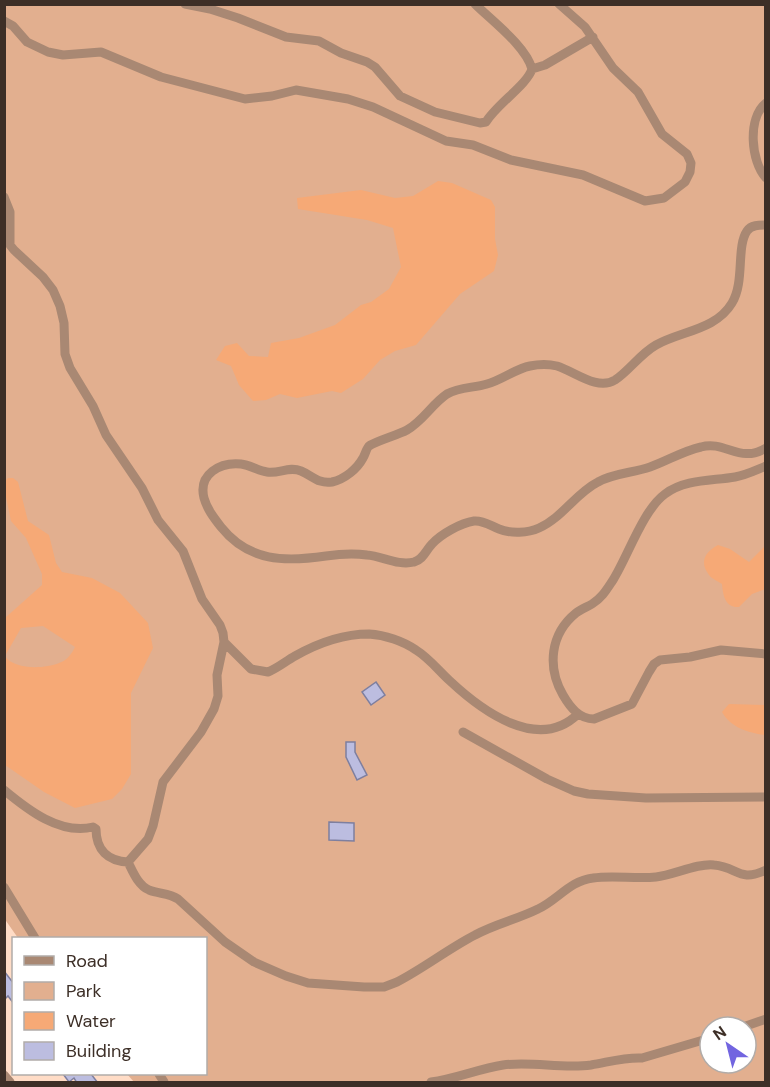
<svg xmlns="http://www.w3.org/2000/svg" width="770" height="1087" viewBox="0 0 770 1087" font-family="'DM Sans',sans-serif">
<style>
.green{fill:#e2af8f;fill-rule:evenodd}
.water{fill:#f6a976;fill-rule:evenodd}
.building{fill:#bcbde0;stroke:#7e7f9f;stroke-width:1.5}
.lines{fill:none;stroke-linecap:round;stroke-linejoin:round}
.minor{stroke:#a98873;stroke-width:9}
</style>
<rect width="100%" height="100%" fill="#ffdcc6"/>
<path class="green" d="M4,5H765V1082H134L127,1074H206V938H18L4,918ZM710,1027H746V1063H710Z"/>
<path class="water" d="M438,181L452,183L491,200L495,207V239L498,255L494,271L460,294L416,345L395,351L380,360L363,379L341,393L332,391L297,398L280,394L266,400L253,401L239,385L231,366L216,360L225,346L237,343L249,356L268,357L271,343L299,338L335,325L361,305L371,302L389,289L401,267L393,228L367,220L298,209L297,198L361,190L395,198L413,196Z
M8,478H13L18,482L28,521L49,535L56,563L62,572L92,578L120,593L148,623L153,648L131,693V774L122,789L112,799L75,808L44,792L5,765V618L42,585V574L26,538L11,521L5,492V481ZM43,626L75,647C72,654 66,661 59,663C44,669 14,670 5,656L21,628Z
M718,545L730,549L749,562L765,546V589L752,594L739,607C725,608 723,595 722,584C718,581 712,579 709,575C699,562 705,552 718,545Z
M729,704L765,705V735C749,733 731,728 722,712Z"/>
<path class="building" d="M376,682L385,695L371,705L362,692Z
M346,742H355V752L367,775L357,780L346,757Z
M329,822L354,823V841L329,840Z
M4,971L14,984V1004L8,996L4,1000Z
M63,1074H91L98,1083H77L74,1078L69,1082Z"/>
<g class="lines">
<path class="minor" d="M185,4L210,9L238,18L286,37L319,41L341,53L367,62L375,67L400,96L435,112L480,123L486,122C497,104 527,85 532,69C526,46 492,21 475,4
M4,21L13,26L27,42L48,52L63,55L101,52L161,77L245,99L272,96L296,90L348,99L373,107L446,141L473,145L511,160L583,175L645,201L664,198L685,182L690,172L691,163L687,154L662,134L638,92L613,68L585,27L559,4
M532,69L545,65L593,37
M766,103C747,118 751,162 766,178
M4,197L10,212V245L14,250L43,277L53,290L60,306L64,323L65,354L70,368L93,406L106,435L142,488L158,520L183,551L202,599L220,625L223,633L224,642L217,675L218,696L214,709L201,732L163,782L153,826L148,839L128,862
M766,225C759,225 751,225 747,231C736,247 745,282 732,303C716,330 681,331 656,345C640,354 629,371 615,380C597,391 574,371 557,366C549,364 539,364 530,366C515,369 502,380 487,384C474,388 459,387 447,394C432,404 423,421 407,430C398,435 376,441 369,446C367,447 365,455 363,458C357,469 345,479 332,482C318,484 313,476 301,471C289,466 279,474 267,472C259,471 250,465 241,464C220,462 198,474 204,498C207,509 214,518 221,527C249,562 285,562 326,556C339,554 354,553 367,555C382,556 398,566 414,562C423,560 426,550 432,544C441,534 461,523 474,521C483,520 491,526 499,529C511,534 528,533 539,528C562,518 576,493 598,482C614,473 633,473 650,467C667,461 683,451 701,447C725,440 740,464 766,448
M766,466C756,470 746,475 735,477C712,481 685,479 665,494C643,510 628,556 613,580C607,589 602,598 592,604C587,607 581,609 576,613C550,634 547,667 563,695C570,707 579,719 594,719L632,704L649,672L654,664L660,660L690,657L721,650L766,654
M224,642L251,669L268,672C278,668 286,661 295,656C318,643 342,634 369,634C385,635 403,641 416,650C429,658 439,671 450,681C481,710 538,753 578,714
M463,732L547,779L574,791L588,794L646,798L766,797
M4,790C28,810 60,835 93,827L96,829C96,850 108,861 128,862C133,872 138,885 149,890C159,894 169,893 178,899L225,942L254,962L286,976L308,983L364,987H384L397,982C424,968 448,949 475,935C495,924 518,919 538,909C558,900 569,881 593,878C612,875 635,879 656,877C674,875 697,863 714,865C738,867 739,883 766,870
M4,887L35,938
M743,1027L766,1019
M159,1074L164,1082
M4,1075L10,1082
M431,1082C455,1079 478,1069 503,1065C532,1061 562,1069 591,1065C609,1062 625,1057 642,1058L710,1038"/>
</g>
<rect width="770" height="1087" fill="none" stroke="#3d2f27" stroke-width="12"/>
<rect x="12" y="937" width="195" height="138" fill="#ffffff" stroke="#b1aca9" stroke-width="1.5"/>
<rect x="24" y="956" width="30" height="9" fill="#a98873" stroke="#b1aca9" stroke-width="1.5"/>
<text x="66" y="967" font-size="18" fill="#3d2f27">Road</text>
<rect x="24" y="982" width="30" height="18" fill="#e2af8f" stroke="#b1aca9" stroke-width="1.5"/>
<text x="66" y="997" font-size="18" fill="#3d2f27">Park</text>
<rect x="24" y="1012" width="30" height="18" fill="#f6a976" stroke="#b1aca9" stroke-width="1.5"/>
<text x="66" y="1027" font-size="18" fill="#3d2f27">Water</text>
<rect x="24" y="1042" width="30" height="18" fill="#bcbde0" stroke="#b1aca9" stroke-width="1.5"/>
<text x="66" y="1057" font-size="18" fill="#3d2f27">Building</text>
<g transform="translate(728 1045) rotate(325)"><circle r="28" fill="#ffffff" stroke="#b1aca9" stroke-width="1.5"/>
<path d="M0-4.5L10 22L0 15L-10 22Z" fill="#7265e0"/>
<text y="-9" font-size="16" font-weight="bold" text-anchor="middle" fill="#3d2f27">N</text>
</g>
</svg>
